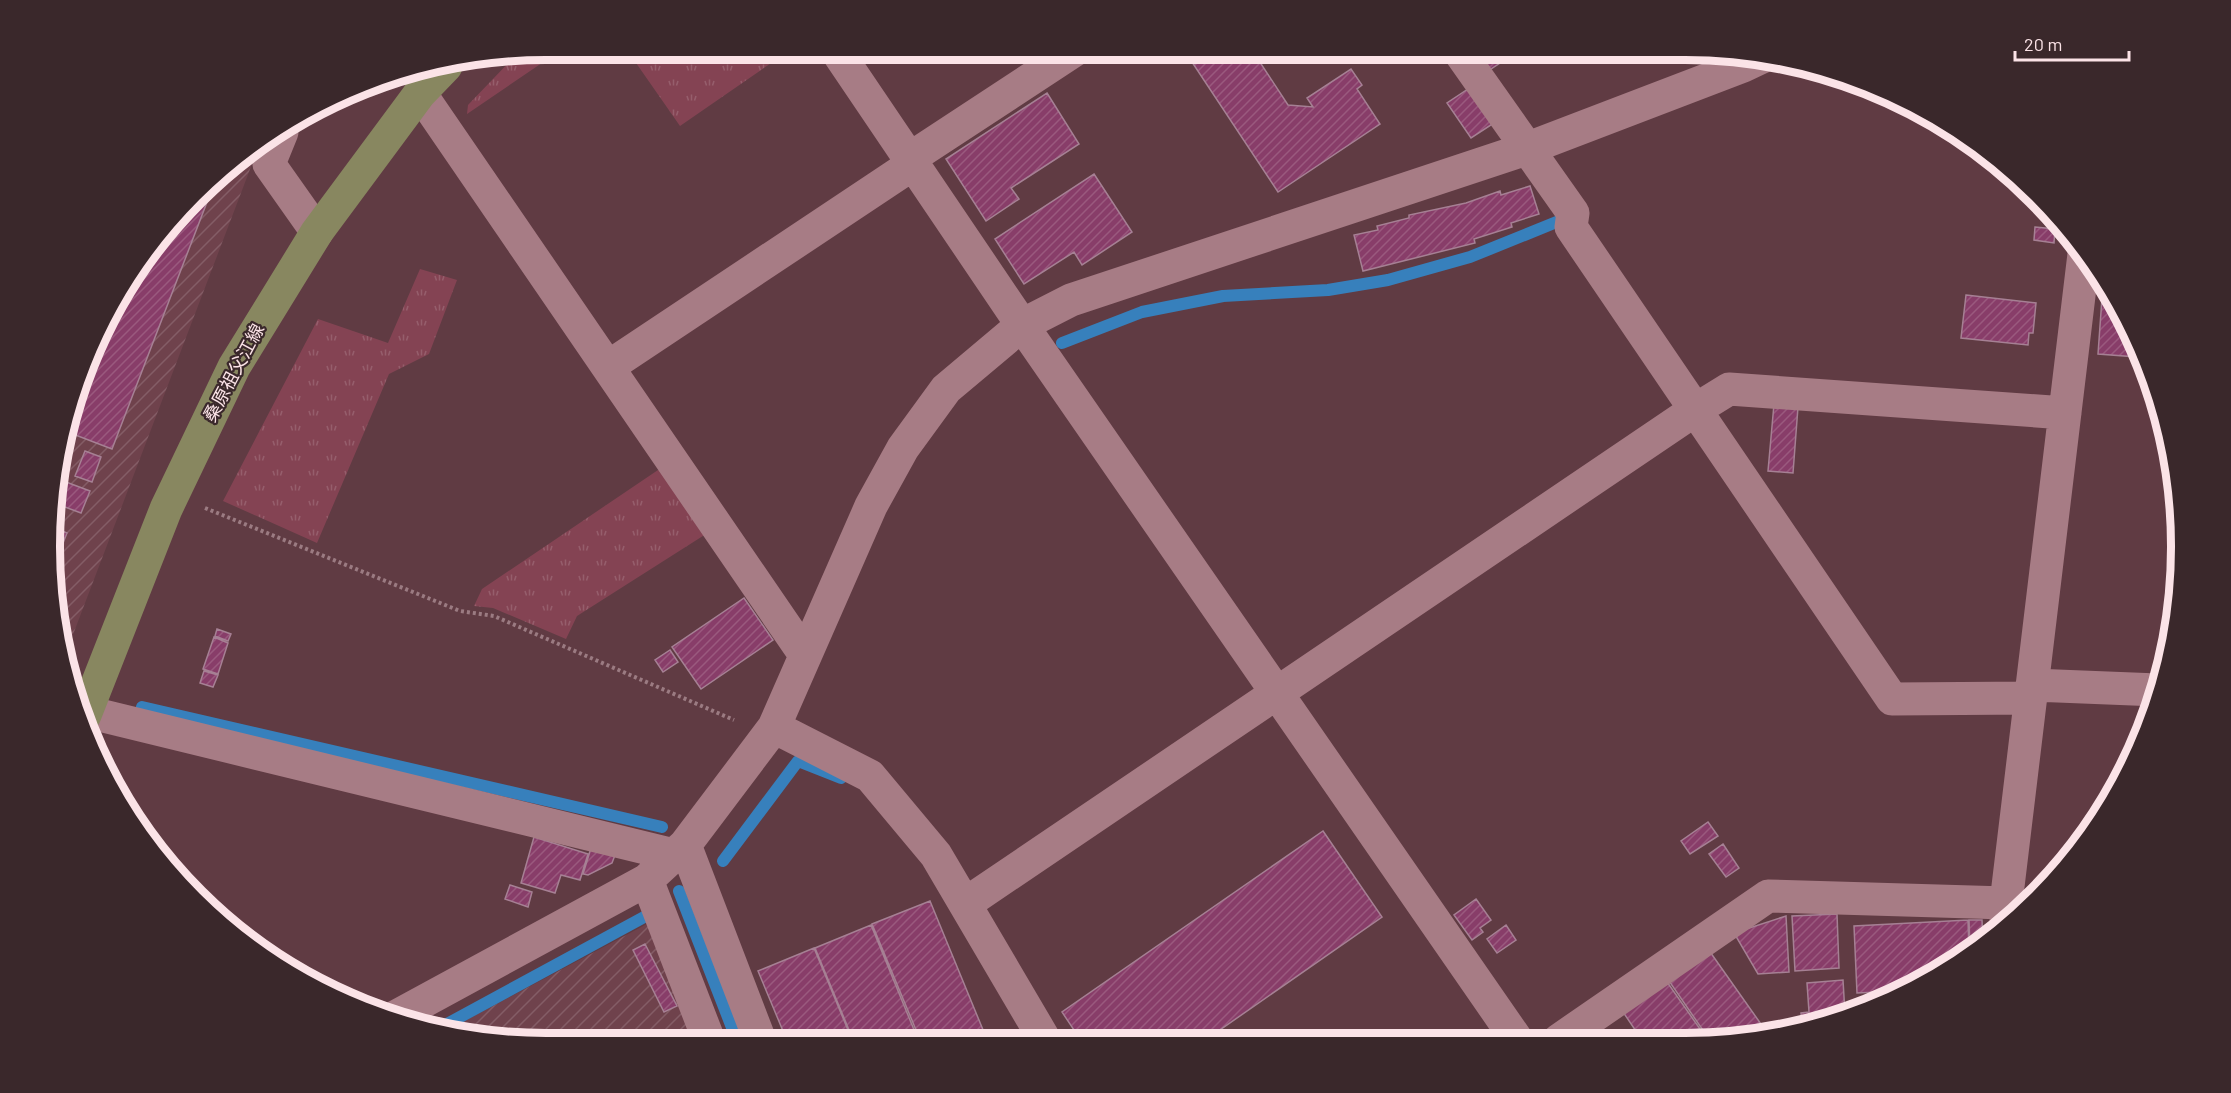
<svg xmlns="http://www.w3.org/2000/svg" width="2231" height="1093" viewBox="0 0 2231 1093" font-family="Barlow,'Noto Sans JP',sans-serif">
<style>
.industrial{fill:url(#industrial-furrows)}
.grass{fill:url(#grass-tufts)}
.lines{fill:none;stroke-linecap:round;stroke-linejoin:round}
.stream{stroke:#3780bc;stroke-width:12}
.building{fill:url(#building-hatch);stroke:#a68094;stroke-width:1.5}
.path{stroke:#9b7b82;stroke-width:4;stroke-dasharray:3 3;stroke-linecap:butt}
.minor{stroke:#a77c85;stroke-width:33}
.major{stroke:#888760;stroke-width:33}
.labels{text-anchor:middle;stroke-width:4.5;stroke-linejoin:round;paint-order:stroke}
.street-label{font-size:18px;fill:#fbe3e7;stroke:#3a282b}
.rim{fill:none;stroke:#fbe3e7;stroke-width:8}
</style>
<defs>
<pattern id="industrial-furrows" width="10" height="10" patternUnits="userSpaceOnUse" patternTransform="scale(1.5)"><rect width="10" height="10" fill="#6f424c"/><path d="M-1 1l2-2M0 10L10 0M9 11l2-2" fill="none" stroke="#845d66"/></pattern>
<pattern id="grass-tufts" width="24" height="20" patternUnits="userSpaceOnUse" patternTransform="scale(1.5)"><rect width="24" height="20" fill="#844353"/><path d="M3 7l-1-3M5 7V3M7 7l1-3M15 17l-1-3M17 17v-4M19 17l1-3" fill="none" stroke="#965e6c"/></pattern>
<pattern id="building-hatch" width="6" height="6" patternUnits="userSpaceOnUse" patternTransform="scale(1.5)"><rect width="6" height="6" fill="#883d69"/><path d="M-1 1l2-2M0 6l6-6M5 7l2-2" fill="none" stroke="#9a597e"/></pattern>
</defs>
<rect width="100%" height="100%" fill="#603b43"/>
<path class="industrial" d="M260,143L66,653L54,612L59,449L87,356L133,271L244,152Z
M647,924L694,1043H546L444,1032Z"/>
<path class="grass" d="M547,50H561L467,114L468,105L517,54Z
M627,50H790L680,126Z
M420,269L457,280L429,354L389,374L317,543L223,501L318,319L388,343Z
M661,468L706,534L577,616L566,639L493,608L474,606L482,589Z"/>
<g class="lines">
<path class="stream" d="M1062,343L1142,312L1223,296L1328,290L1388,280L1470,257L1559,221
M142,707L662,827
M723,861L798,761L841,778
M679,891L738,1043
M436,1030L646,916"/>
</g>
<path class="building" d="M1184,50H1252L1288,105L1313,107L1307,98L1351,69L1362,85L1357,89L1380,124L1278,192Z
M1483,50H1495L1503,61L1488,71L1477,53Z
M1471,87L1494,123L1471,138L1447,103Z
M1047,93L1079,144L1011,188L1019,199L986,221L946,159Z
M1094,174L1132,232L1082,265L1074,252L1024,284L995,239Z
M214,184L112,449L65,431L87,356L133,271Z
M1530,186L1539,214L1511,223L1512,227L1474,239L1475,243L1363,271L1354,235L1378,230L1377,226L1409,218V215L1466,203L1500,191L1501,195Z
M2035,227L2055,229L2054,243L2034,240Z
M1966,295L2036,303L2033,333H2029L2028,345L1961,338Z
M2102,298H2113L2144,357L2149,373L2136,372L2137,357L2098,354Z
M1774,404L1798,407L1793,473L1768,471Z
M85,451L101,457L92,482L75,476Z
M58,479L90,491L81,513L57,504Z
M57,529L67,533L55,563Z
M744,598L773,640L701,689L672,647Z
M217,629L231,634L228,641L215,636Z
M214,637L228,643L218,674L203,669Z
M670,650L678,662L663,672L655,660Z
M204,671L218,675L213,687L200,683Z
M1708,822L1718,836L1690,854L1681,841Z
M1323,831L1382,917L1204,1041L1082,1042L1062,1012Z
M534,837L588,854L580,880L561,875L555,893L521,883Z
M1723,844L1739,868L1726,877L1709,854Z
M591,848L615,855L612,863L588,875L583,874Z
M510,885L532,892L528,907L505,899Z
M1476,899L1491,920L1480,928L1483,932L1472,940L1454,915Z
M930,901L988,1042H921L872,924Z
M1837,914L1839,968L1795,971L1792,916Z
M1786,916L1789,972L1758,974L1734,933Z
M1968,920L1969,951L1900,991L1857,993L1854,926Z
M1969,920H1982L1983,943L1970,950Z
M871,925L919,1042H854L815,948Z
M1506,925L1516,940L1497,953L1487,939Z
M645,944L677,1006L664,1012L633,950Z
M814,948L853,1042L788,1043L758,971Z
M1708,949L1768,1034L1750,1039H1709L1667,978Z
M1665,979L1707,1039L1642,1040L1621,1009Z
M1843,980L1845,1014L1802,1025L1801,1013L1809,1012L1807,983Z
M470,1024L476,1035L473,1036L451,1034Z"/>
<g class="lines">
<path class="path" d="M205,508L460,611L494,616L734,720"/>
<path class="minor" d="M836,50L1022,325L1517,1040
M1458,50L1573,213L1571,227L1892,699L2031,698
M420,93L805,655
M282,132L269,164L317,232
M909,159L1075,50
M608,367L913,164
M2032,685L2158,690
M87,712L674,855
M774,727L870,776L936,855L1046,1042
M685,845L761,1043
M647,880L710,1043
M965,904L1695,410L1729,389L2065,413
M2006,922V903L2084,254
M395,1017L647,880L685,845L774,727L871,506L903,448L946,389L1022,325L1071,300L1526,149L1743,66L1762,57
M1559,1040L1768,896L2006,903"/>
<path class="major" d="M85,715L166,509L234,367L317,232L420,93L446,66"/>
</g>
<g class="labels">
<g class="street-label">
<text transform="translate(234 373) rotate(-62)" y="6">桑原祖父江線</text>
</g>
</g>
<path d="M0 0H2231V1093H0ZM546 60H1685A486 486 0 0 1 2171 546V547A486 486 0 0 1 1685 1033H546A486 486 0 0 1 60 547V546A486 486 0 0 1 546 60Z" fill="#3a282b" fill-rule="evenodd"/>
<path class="rim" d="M546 60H1685A486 486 0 0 1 2171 546V547A486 486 0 0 1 1685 1033H546A486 486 0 0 1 60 547V546A486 486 0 0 1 546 60Z"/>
<path d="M2015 51v9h114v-9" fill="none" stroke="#fbe3e7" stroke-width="3"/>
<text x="2024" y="51" font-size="18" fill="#fbe3e7" stroke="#3a282b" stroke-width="4.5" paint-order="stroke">20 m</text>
</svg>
